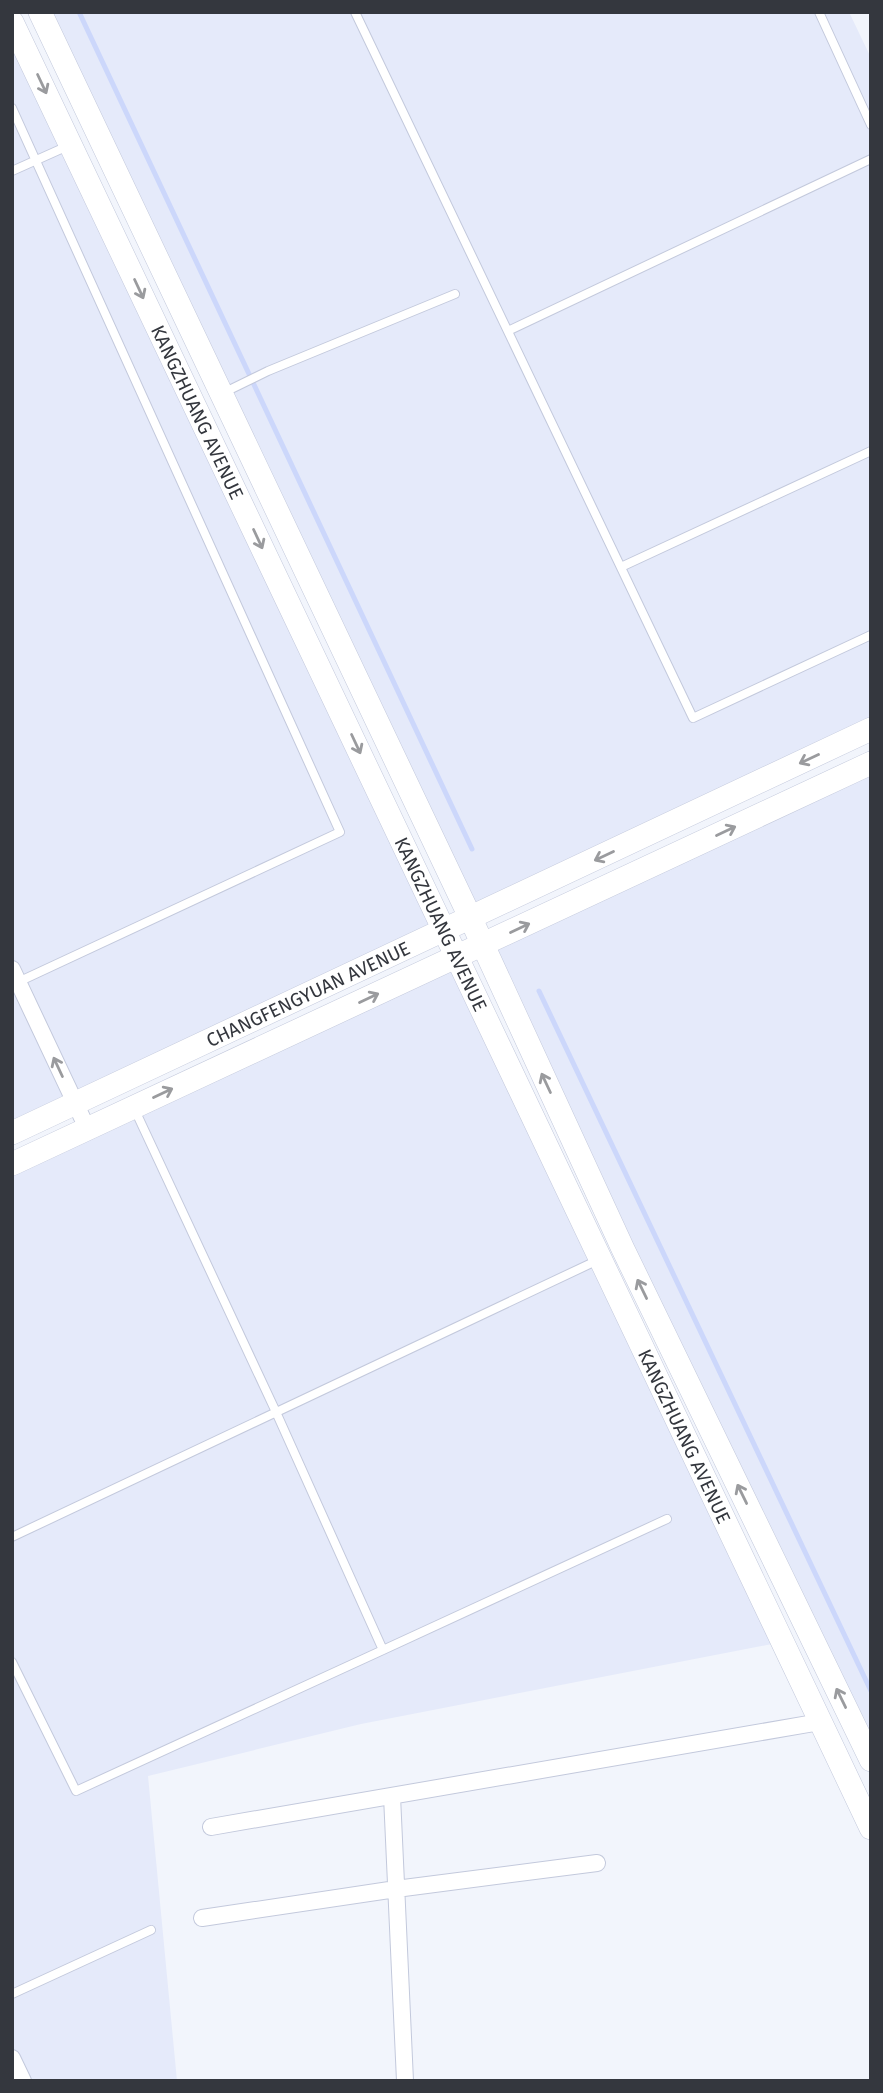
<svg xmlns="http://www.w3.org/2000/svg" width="883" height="2093" viewBox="0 0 883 2093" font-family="'Fira Sans',sans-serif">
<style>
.built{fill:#e5eafa}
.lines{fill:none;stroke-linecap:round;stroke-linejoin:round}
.stream{stroke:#ccd7fb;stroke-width:5}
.lane-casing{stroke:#c3c9dc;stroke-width:10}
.street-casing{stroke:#c3c9dc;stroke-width:18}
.secondary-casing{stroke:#c3c9dc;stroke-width:24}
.lane{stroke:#fff;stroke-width:8}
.street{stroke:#fff;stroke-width:16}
.secondary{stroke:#fff;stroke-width:23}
.oneway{stroke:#9a9b9e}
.labels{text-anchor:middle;stroke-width:7;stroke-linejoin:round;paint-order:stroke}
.street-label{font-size:19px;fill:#34373e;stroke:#f2f5fc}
</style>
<rect width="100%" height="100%" fill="#f2f5fc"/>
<path class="built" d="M40,12H849L871,58V729L471,919Z
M12,22L445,931L12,1133Z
M871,763V1760L483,945Z
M458,957L782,1642L361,1724L148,1776L177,2081H12V1164Z"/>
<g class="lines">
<path class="stream" d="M79,12L472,849
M539,991L871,1691"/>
<defs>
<path id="lane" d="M355,12L693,718L871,635
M819,12L871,125
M12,108L340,832L16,983
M12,171L70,145
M508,331L871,159
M223,393L268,371L455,294
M621,567L871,451
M12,1537L598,1260
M383,1650L667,1519
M12,1662L76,1791L383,1650L276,1412L134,1108
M12,1994L151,1930"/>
<path id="street" d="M12,969L87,1128
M392,1796L405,2081
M211,1827L820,1722
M202,1918L396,1889L597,1863
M12,2058L23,2081"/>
<g id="secondary">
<path d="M40,12L471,919L623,1249L871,1760"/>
<path id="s1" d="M12,22L871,1828"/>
<path id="s2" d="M12,1133L871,729"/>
<path d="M12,1164L871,763"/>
</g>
</defs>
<use href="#lane" class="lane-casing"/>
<use href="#street" class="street-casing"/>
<use href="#secondary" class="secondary-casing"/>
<use href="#lane" class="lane"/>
<use href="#street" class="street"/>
<use href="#secondary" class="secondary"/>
</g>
<defs><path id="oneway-shaft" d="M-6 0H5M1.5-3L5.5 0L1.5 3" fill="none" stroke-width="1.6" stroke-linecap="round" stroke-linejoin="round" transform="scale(1.75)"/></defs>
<g class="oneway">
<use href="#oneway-shaft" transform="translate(42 84) rotate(65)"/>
<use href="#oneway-shaft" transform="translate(139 289) rotate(65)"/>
<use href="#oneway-shaft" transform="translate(258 539) rotate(65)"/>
<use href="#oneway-shaft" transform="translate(356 744) rotate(65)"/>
<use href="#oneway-shaft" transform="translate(809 759) rotate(155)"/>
<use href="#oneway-shaft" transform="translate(726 831) rotate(-25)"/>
<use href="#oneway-shaft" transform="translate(604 856) rotate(155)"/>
<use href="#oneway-shaft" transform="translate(520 928) rotate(-25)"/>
<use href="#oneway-shaft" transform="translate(369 998) rotate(-25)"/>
<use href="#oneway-shaft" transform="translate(58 1067) rotate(-115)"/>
<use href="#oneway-shaft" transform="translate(546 1083) rotate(-115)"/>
<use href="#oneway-shaft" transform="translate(163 1093) rotate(-25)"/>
<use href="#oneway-shaft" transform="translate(642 1289) rotate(-116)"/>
<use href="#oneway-shaft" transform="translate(742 1494) rotate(-116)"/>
<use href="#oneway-shaft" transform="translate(841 1698) rotate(-116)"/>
</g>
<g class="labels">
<g class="street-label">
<text dy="7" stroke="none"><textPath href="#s1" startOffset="432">KANGZHUANG AVENUE</textPath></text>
<text dy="7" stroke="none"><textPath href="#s1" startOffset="999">KANGZHUANG AVENUE</textPath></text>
<text dy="7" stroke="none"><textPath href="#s2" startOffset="327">CHANGFENGYUAN AVENUE</textPath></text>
<text dy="7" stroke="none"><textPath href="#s1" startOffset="1566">KANGZHUANG AVENUE</textPath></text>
</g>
</g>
<rect width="883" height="2093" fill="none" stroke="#34373e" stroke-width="28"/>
</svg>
